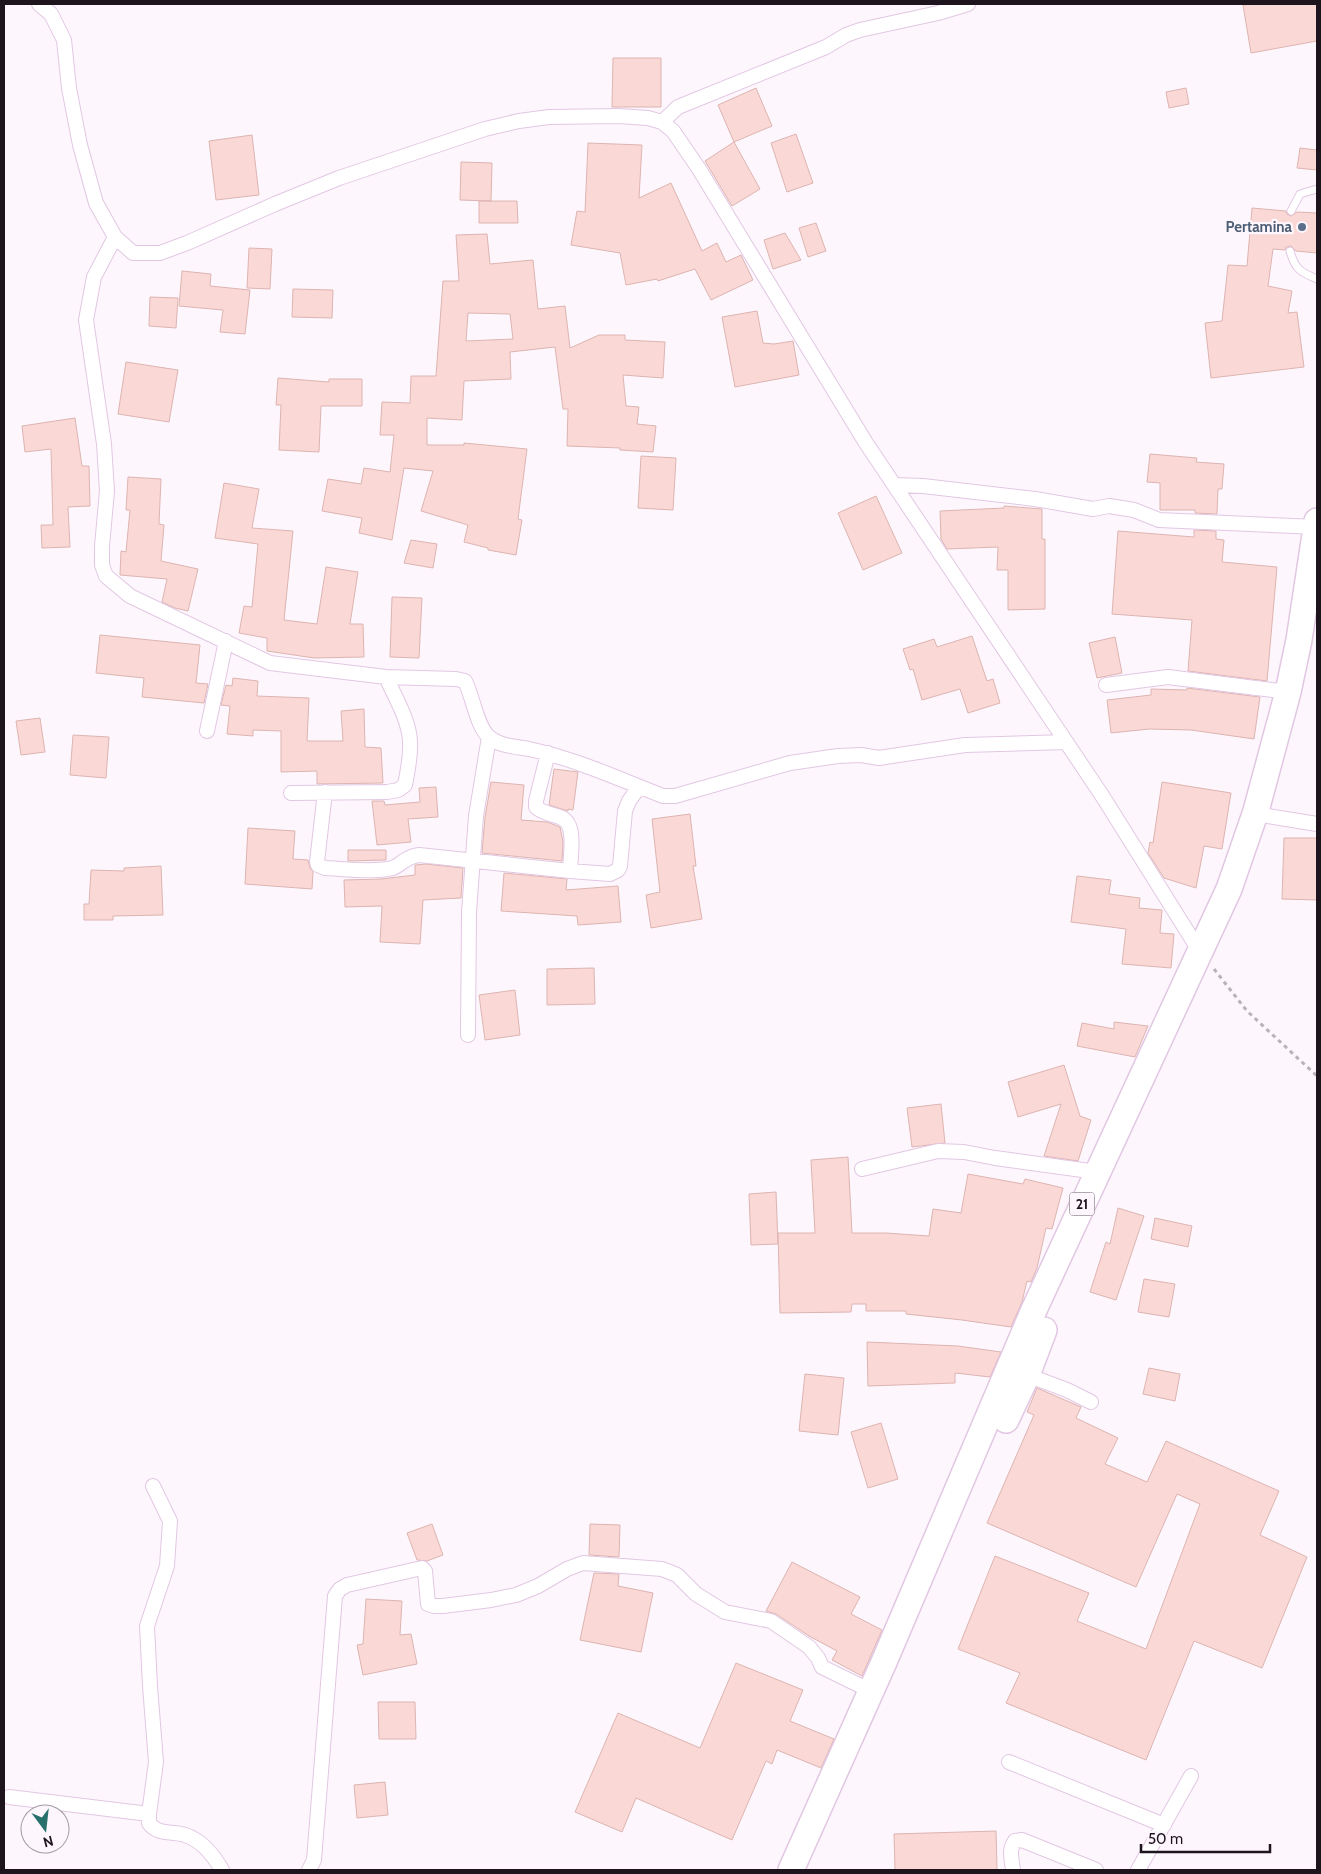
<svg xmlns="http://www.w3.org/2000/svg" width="1321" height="1874" viewBox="0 0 1321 1874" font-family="Cabin,sans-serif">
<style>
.building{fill:#fad8d5;stroke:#ddb4b1;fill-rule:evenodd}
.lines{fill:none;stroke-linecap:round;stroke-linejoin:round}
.lane-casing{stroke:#e2c7e3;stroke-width:9}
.street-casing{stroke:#e2c7e3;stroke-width:16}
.highway-casing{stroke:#e2c7e3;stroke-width:28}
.path{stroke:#b9b2b9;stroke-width:3;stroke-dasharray:4 4;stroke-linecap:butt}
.lane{stroke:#fff;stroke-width:7}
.street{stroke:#fff;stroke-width:14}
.highway{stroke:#fff;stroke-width:25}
.service-dot{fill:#5c6f8a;stroke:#fdf7fd;stroke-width:2}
.labels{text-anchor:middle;stroke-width:4.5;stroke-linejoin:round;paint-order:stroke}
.shield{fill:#fdf7fd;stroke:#605861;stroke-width:1}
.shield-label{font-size:14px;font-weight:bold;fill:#1d141e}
.service-label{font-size:15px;font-weight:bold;fill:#4e5e75;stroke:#fdf7fd;text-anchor:end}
</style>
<rect width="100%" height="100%" fill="#fdf7fd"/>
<path class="building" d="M1251,4H1317V41L1251,53L1243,5Z
M613,58H661V107H612Z
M756,88L772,126L734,142L718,105Z
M1186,88L1189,104L1169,108L1166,92Z
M796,134L813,183L787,192L771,143Z
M252,135L259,195L216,200L209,141Z
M734,142L760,189L732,206L705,161Z
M588,143L642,145L639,198L671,183L702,251L717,243L726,262L741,255L753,280L711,300L695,269L658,281L657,279L626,285L620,253L571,245L577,211L585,212Z
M1300,148L1317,150V170L1297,168Z
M461,162L492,163L491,201L460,200Z
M479,201H517L518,223H479Z
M1252,208L1286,211L1287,214L1291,216L1297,212L1317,213V253L1296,251L1291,246L1286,247L1285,250L1273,249L1268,286L1292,291L1288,313L1297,312L1304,367L1211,378L1205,323L1222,321L1228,265L1247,266Z
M816,223L826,251L808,257L799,228Z
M785,233L801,260L773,269L764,240Z
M487,234L490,264L533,260L538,309L565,306L570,348L599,335H625V340L665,342L663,378L623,375L626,406L639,407L637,424L656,426L653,452L620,450V448L567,446L568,409H563L555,347L510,352L511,379L464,381L462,420L427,418V445H464V443L527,449L518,519L522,520L516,555L488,550V548L464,542L468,525L421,511L433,471L404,468L392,540L359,533L362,518L322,511L328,479L361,484L364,468L390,472L394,435H380L382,402L410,403L411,376H436L443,281H459L456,235ZM468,313L510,314L513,339L466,341Z
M249,248L272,249L270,289L247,288Z
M182,271L211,274L210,286L250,290L245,334L220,332L223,310L179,306Z
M293,289L333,290L332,318L292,317Z
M150,297L178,298L176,328L149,326Z
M757,311L763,343L774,344L793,341L799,375L735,387L722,317Z
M126,362L178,370L169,422L118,414Z
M278,378L329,382V379H362V406H321L319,452L279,450L281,405H276Z
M75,418L82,466H89L90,506L68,507L70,547L42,548L41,525H53L51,449L25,452L22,426Z
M1150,454L1197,458L1196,462L1224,464L1222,489H1218L1217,514L1195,513V510H1160V483L1147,482Z
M641,456L676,458L673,510L638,508Z
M128,477L161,479L159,524L164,525L161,561L198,569L188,611L175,608L162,602L167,579L120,575L121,551L126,552L130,510H126Z
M224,483L259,489L252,528L293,531L284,620L317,624L326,567L358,572L350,624H363L364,657L314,658L267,651V638L239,633L244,606L252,607L258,544L215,538Z
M876,496L902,553L863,570L838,513Z
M1004,506L1042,509V539H1045V609L1008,610V570H997L998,547L947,549L941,539L940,511L1004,508Z
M1194,530L1216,531V539L1224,540L1222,562L1277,567L1267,681L1188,671L1192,620L1112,614L1118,531L1194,537Z
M411,540L437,544L433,568L404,563Z
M392,597L422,598L419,658L390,657Z
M100,635L200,645L196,683L208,684L204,703L142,697L144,678L96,673Z
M972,636L987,681L993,679L1000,703L968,713L960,689L922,700L913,669L910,670L903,649L934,639L937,647Z
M1115,637L1122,673L1097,678L1089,643Z
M233,678L258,681L257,696L309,698L307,741H343L341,711L364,709L365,747L381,748L383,783L317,784V771L281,772V731L253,730V736L227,734L230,706L221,705L226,685L232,686Z
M1187,688L1260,697L1254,739L1191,730L1149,729L1111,733L1107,700L1151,695V689L1187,690Z
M40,718L45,752L21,755L16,721Z
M73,735L109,737L106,778L70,775Z
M554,769L578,772L573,810L568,809V811L549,805Z
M491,782L524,785L521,820L547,822L560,827L563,842L562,861L482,853L485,817Z
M1162,782L1231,793L1222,849L1204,846L1196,888L1164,878L1148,853L1150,842L1153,843Z
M436,787L438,817L408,819L411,842L377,845L372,801H384L385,805L420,802L419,788Z
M690,814L696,866H693L702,919L651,928L646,895L660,892L652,819Z
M248,828L295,831L293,859L308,860L310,868L313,872L312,889L245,884Z
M1284,838H1317V900L1282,899Z
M348,850H386V860L348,861Z
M426,864L463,868L461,898L423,900L420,944L380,942L382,906L345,907L344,880L381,879L415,875V865Z
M161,866L163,915L113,916V920H84V904H89L91,870L124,871V868Z
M504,873L567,879L566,890L618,886L621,922L578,925L577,916L501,911Z
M1077,876L1111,880L1109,894L1140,898L1139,908L1162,910L1160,933L1174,934L1171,968L1122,964L1126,929L1071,922Z
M594,968L595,1004L547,1005V969Z
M515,990L520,1035L485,1040L479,995Z
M1114,1022L1148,1026L1135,1057L1077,1046L1082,1023L1114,1029Z
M1064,1065L1080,1116L1091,1120L1078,1161L1044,1156L1061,1104L1018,1117L1008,1082Z
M941,1104L945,1143L912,1147L907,1108Z
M848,1157L852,1233H886L929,1236L933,1209L961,1213L968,1174L1023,1184L1025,1179L1063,1188L1052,1229L1046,1228L1037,1268L1031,1282L1027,1281L1022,1302L1011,1327L962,1320L906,1314V1311H866V1304H852L851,1312L780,1313L778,1233H815L811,1160Z
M776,1192L778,1244L751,1245L749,1194Z
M1118,1208L1144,1216L1116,1300L1090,1292L1106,1242L1110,1244Z
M1155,1218L1192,1226L1188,1247L1151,1239Z
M1144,1279L1175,1284L1169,1317L1138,1312Z
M867,1342L958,1346L1001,1352L990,1377L955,1373V1383L868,1386Z
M1149,1368L1180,1374L1175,1401L1143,1394Z
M805,1374L844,1378L838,1435L799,1431Z
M1037,1388L1081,1407L1076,1418L1118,1438L1105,1464L1147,1482L1166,1441L1279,1491L1260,1535L1307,1557L1262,1668L1194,1641L1146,1760L1006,1703L1020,1673L958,1649L995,1556L1089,1593L1077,1621L1146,1649L1200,1504L1177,1494L1136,1587L987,1523L1034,1415L1027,1412Z
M881,1423L898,1479L868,1488L851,1432Z
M432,1524L443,1555L427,1561L417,1560L407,1533Z
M590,1524L620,1525L619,1557L589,1555Z
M792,1562L860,1597L851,1614L882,1630L862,1676L832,1660L837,1651L809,1636L776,1614L766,1611Z
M594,1573L619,1574L618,1586L653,1593L641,1652L580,1640Z
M366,1599L402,1601L400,1635L411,1634L417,1664L363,1675L357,1645L363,1644Z
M736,1663L803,1690L790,1721L834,1739L821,1768L777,1750L772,1764L766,1761L732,1840L636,1798L622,1832L575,1812L618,1713L700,1748Z
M378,1702H415L416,1739H379Z
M385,1782L388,1815L357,1818L354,1785Z
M996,1831L997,1870H895L894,1834Z"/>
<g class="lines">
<defs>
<path id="lane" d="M1291,211L1300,194L1317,189
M1290,251C1295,269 1300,272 1317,279"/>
<path id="street" d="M39,4L51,14L64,40L69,88L80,145L96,203L115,237L133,253H160L187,243L275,204L339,178L485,129L519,121L549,117L618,116L648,118L662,122L673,131L699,169L866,443L1103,797L1202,955
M662,122L678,107L826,47L846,35L860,30L938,13L968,4
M115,237L94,277L86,320L104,444L107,491L102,546V565L106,576L130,596L270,663L386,677L456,679L465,681C473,697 477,727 489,737C499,746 517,747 529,749C576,759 619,779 663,796H675L790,763L838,756L861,755L879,758L965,745L1066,742
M895,485L923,486L1035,499L1093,509L1109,506L1134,510L1159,520L1317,527
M1106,685L1168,677L1288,692
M207,731L226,641
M548,753L536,801V807C544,814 553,814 562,818C577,825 570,857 570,871L610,874L618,870L620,866L625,811L629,801L639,787
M325,792L317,862L318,865L325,868C345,869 368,872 388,869C401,868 402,857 419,855L570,871
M291,793L387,792L398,790L405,785C408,770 411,756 410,741C409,720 395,697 386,677
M1256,811L1268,816L1317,824
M468,1035L469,912L476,816L489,737
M862,1169L938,1151L964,1152L995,1158L1097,1172
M1027,1375L1067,1390L1091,1402
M153,1486L170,1521L167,1566L147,1626L150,1686L156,1762L149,1814V1823C157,1835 173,1831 185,1835C201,1840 214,1856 222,1870
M1009,1762L1164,1825
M9,1797L149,1814
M309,1870L314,1860L335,1596L340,1589L347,1585L422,1568L425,1571L428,1604L434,1606H443L491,1600L516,1595L538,1586L567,1569L583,1563L662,1569L677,1575L696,1594L725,1612L771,1621L809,1647L818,1658L822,1667L871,1691
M1013,1870C1012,1860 1008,1850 1015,1841L1022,1840L1096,1870
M1138,1870L1191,1776"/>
<path id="highway" d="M1006,1420L1027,1375L1044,1330
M791,1870L884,1662L1033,1312L1229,889L1256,811L1288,692L1299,640L1317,521"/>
</defs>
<use href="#lane" class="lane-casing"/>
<use href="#street" class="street-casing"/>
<use href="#highway" class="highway-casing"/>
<path class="path" d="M1214,969L1247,1011L1317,1076"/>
<use href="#lane" class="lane"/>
<use href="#street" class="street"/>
<use href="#highway" class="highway"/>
</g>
<circle class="service-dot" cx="1302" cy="227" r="5"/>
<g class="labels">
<rect class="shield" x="1069.5" y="1192.5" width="25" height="23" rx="4"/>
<g class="shield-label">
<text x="1082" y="1209">21</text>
</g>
<g class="service-label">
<text x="1292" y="232">Pertamina</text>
</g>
</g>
<rect width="1321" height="1874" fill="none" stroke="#1d141e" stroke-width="10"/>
<g transform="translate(45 1829) rotate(165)"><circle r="24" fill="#fdf7fd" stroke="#a39ca4"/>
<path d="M0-4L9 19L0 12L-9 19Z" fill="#27706b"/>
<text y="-8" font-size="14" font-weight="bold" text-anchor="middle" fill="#1d141e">N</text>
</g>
<path d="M1141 1844v8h129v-8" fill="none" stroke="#1d141e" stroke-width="2.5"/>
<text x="1148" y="1844" font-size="15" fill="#1d141e" stroke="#fdf7fd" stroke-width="4" paint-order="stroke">50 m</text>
</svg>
